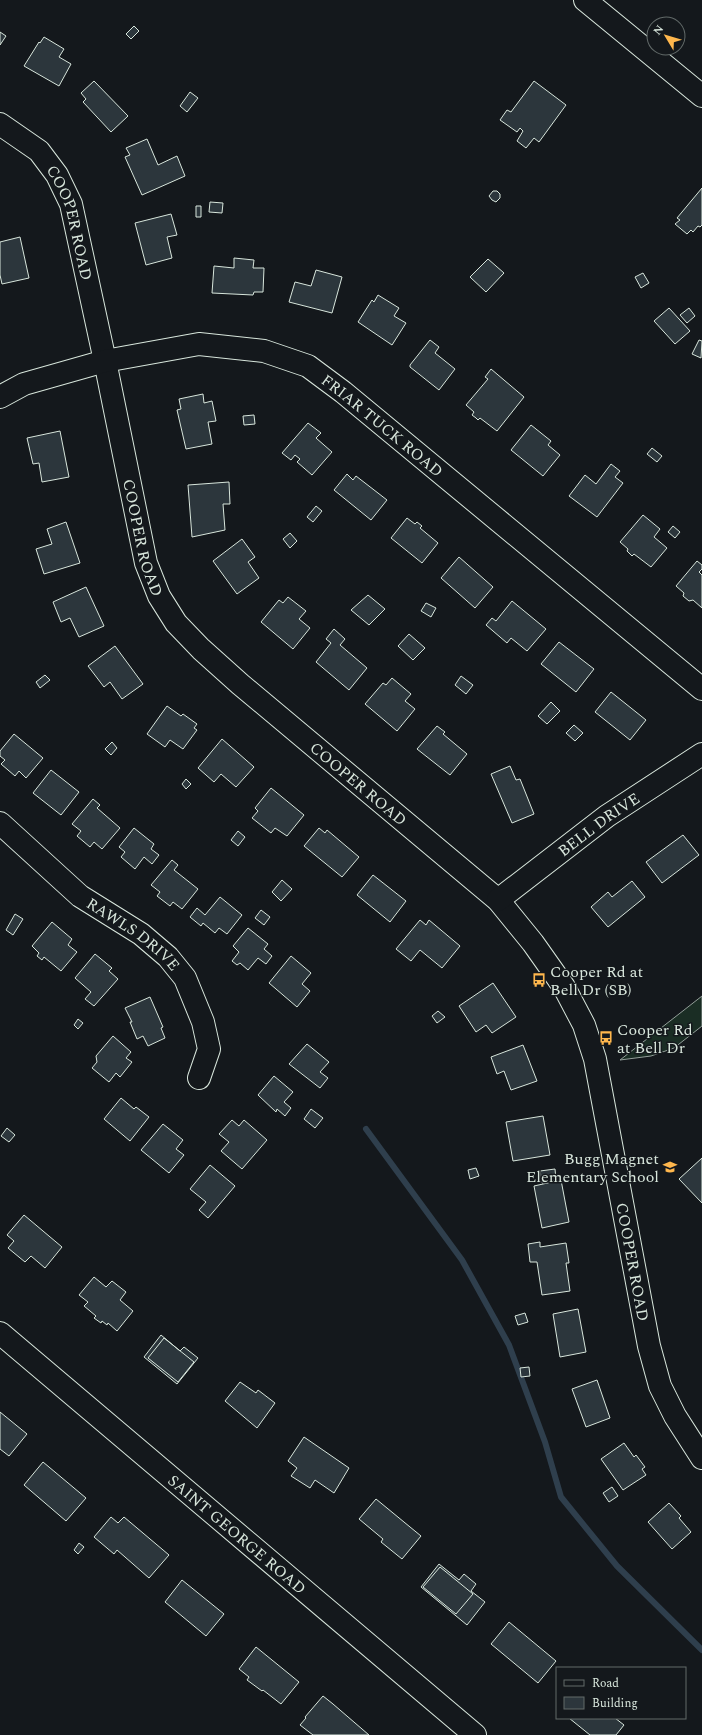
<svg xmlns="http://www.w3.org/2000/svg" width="702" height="1735" viewBox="0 0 702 1735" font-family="Spectral,serif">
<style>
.green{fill:#1a2d24;stroke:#939e99}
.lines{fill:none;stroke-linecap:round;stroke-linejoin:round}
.stream{stroke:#2f3f4d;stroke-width:6}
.building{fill:#2c363c;stroke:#d8e6dc}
.minor-casing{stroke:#d8e6dc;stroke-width:24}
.major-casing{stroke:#d8e6dc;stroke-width:24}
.minor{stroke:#14181c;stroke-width:22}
.major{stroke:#14181c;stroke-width:22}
.labels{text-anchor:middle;stroke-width:3;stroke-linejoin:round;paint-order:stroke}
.street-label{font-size:16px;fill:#d8e6dc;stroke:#14181c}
.poi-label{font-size:16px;fill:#d8e6dc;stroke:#14181c;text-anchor:start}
</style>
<rect width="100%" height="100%" fill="#14181c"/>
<path class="green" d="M702,996V1026L674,1048L651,1056L620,1060Z"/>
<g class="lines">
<path class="stream" d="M366,1129L462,1260L509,1345L545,1442L561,1497L617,1566L702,1650"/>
</g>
<path class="building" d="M134,26L139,31L131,39L126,34Z
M0,32L6,36L0,45Z
M44,37L64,49L59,57L71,64L59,86L24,66L39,42L40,43Z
M94,81L128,116L111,132L83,102L86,99L81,93Z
M534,81L566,105L539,142L534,138L526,148L517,141L523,131L520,128L517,132L500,120L507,110L511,112Z
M190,92L198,98L187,112L180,106Z
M147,139L158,165L177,156L185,176L142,195L125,157L130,155L126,148Z
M702,188V225L700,227L698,226L693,232L691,230L687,234L675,224L680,220L677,218Z
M493,191H497L500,194V198L496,202L492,200L489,196Z
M210,202L223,203L222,213L209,212Z
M196,206H201V217H196Z
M171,214L177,235L167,237L172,258L146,265L135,223Z
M20,237L29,278L2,284L0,275V242Z
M234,258L254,260L253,268H264L263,292H254L253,295L212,293L214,266L234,268Z
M488,259L504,273L486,292L470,277Z
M316,270L342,277L332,313L289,302L295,282L311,286Z
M643,273L649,283L641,288L635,277Z
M378,295L399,308L394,316L406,323L392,345L358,322L372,300L374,302Z
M669,308L690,331L675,344L654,321Z
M689,308L695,316L687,323L680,315Z
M430,340L439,347L435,353L455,369L439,390L410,367V365Z
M699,340L702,341L701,358L692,354Z
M491,369L524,397L497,431L480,418L478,420L476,418L472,415L474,412L466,405L488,379L485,377Z
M203,394L204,403L212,401L216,421L208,422L212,444L186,449L177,410L181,409L179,399Z
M254,415L255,424L244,425L243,416Z
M308,423L321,433L316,438L332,452L312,475L297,462L300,459L295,455L291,460L282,453Z
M531,425L551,441L548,445L560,455L543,476L511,450Z
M60,431L69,477L42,482L39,463L33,464L27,438Z
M652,448L662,456L657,462L647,454Z
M611,464L620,471L615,477L623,483L597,517L569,496L585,475L596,484Z
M347,474L353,480L356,476L387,500L371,520L334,490Z
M229,482L230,504H223L225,530L192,537L188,485Z
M316,506L322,511L313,522L307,517Z
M643,515L660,529L654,537L667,548L651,567L634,554L632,556L627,551L628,549L620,542Z
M407,518L415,524L417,522L422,526L420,528L438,543L422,563L391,538Z
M66,522L80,563L44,574L36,549L52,544L47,529Z
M673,526L680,532L675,538L668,532Z
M290,533L297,541L290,548L283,539Z
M242,539L255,557L248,562L259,578L237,594L213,561Z
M459,557L493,587L475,608L441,578Z
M697,561L702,565V569L699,572L702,575V608L693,600L689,601L683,596L684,593L676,586Z
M86,587L104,626L79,637L70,618L61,622L53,602Z
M368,595L385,609L369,625L351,610Z
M288,597L306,611L299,619L310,628L293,649L261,622L279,600L283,603Z
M512,601L546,629L527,651L511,638L507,643L486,625L492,618L496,621Z
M426,603L436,608L431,617L421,611Z
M334,629L345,639L340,645L367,668L349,690L316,662L331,643L326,639Z
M409,634L425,648L413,660L398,646Z
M559,642L594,669L576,692L541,664Z
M115,646L143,684L122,699L110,682L104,687L88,666Z
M45,675L50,680L40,688L36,682Z
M461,676L473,685L466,694L455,685Z
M392,678L411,694L405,701L415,709L397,731L365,704L383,683L386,685Z
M611,692L646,720L630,740L595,712Z
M551,702L560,711L547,724L538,716Z
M167,706L181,716L183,714L197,724L194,728L197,730L183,749L170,740L165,747L147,734Z
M574,725L583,733L575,741L566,733Z
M437,726L445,732L443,734L467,754L450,775L417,749Z
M14,734L43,758L26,778L19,771L15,776L1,764L5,760L0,756V751Z
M222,739L254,767L236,787L221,774L214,782L198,768Z
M112,742L117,748L111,755L105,749Z
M510,766L516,780L520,779L534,814L512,823L491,774Z
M51,770L79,792L61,815L33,793Z
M186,779L191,784L186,789L182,784Z
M271,788L304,815L287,836L275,828L271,833L252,818L258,811L255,808Z
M93,799L100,805L97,808L120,828L102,849L94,842L90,847L77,836L81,831L72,824Z
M134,828L154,844L151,849L159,855L152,864L144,857L135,869L121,857L125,852L119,847Z
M319,828L325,833L327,830L359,857L342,877L304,846Z
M238,831L245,837L238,846L231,840Z
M683,835L699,855L662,883L646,862Z
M172,860L178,865L174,870L198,889L182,909L173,902L170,906L157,896L160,892L151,885Z
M373,875L406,901L390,922L357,895Z
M282,880L292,889L281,901L272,892Z
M632,881L645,897L608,927L591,907L608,892L612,897Z
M220,897L242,915L227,934L219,928L215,933L203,923L201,926L190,917L197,908L205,915Z
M261,910L270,917L264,925L255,918Z
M15,914L23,919L13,935L6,930Z
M420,920L426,925L429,920L460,946L442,968L420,950L411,961L396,949Z
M52,922L72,939L68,945L77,952L61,971L44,957L42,960L37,956L39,953L32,946Z
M248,928L268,944L264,949L272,956L266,964L258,958L248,970L240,963L237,965L232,961L239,952L233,946Z
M95,954L112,968L109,971L118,979L94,1006L85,999L91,992L75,978Z
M291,956L311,973L302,984L310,991L297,1007L269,983Z
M493,983L516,1017L492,1033L486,1025L476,1032L459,1006Z
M150,997L163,1027L161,1028L165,1038L148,1046L143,1036L137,1039L130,1022H132L125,1008Z
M438,1011L445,1017L437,1023L432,1016Z
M78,1019L83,1023L78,1029L74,1025Z
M113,1036L131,1052L126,1058L132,1062L120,1077L116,1073L109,1082L92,1068L97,1062L96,1056Z
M307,1044L329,1062L320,1072L328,1078L320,1088L289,1064Z
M523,1045L537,1081L511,1090L504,1071L497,1074L491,1057Z
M274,1076L293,1092L284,1102L291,1108L285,1116L277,1109L276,1112L258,1095Z
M121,1098L134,1109L136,1107L149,1117L130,1141L104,1119Z
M311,1109L323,1118L315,1128L304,1119Z
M543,1116L550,1155L513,1161L506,1122Z
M232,1120L239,1126L244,1120L267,1140L242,1169L221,1151L229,1142L219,1134Z
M163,1124L183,1140L176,1149L184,1155L169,1173L141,1150Z
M7,1128L15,1135L9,1142L1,1136Z
M702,1158V1203L679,1179Z
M210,1165L235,1186L208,1218L199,1210L206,1202L190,1189Z
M476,1168L479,1176L470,1179L468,1170Z
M555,1169L556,1180L542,1183L540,1171Z
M561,1180L569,1222L542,1228L534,1186Z
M24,1215L62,1247L45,1268L31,1256L25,1262L8,1248L14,1241L7,1235Z
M540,1242V1247L566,1243L569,1263H566L570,1291L542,1295L537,1262H530L528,1244Z
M94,1277L106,1287L112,1281L126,1292L120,1300L133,1311L117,1331L108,1323L107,1325L102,1321L101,1323L94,1318L96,1316L84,1306L88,1302L79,1295Z
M578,1309L586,1352L560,1357L553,1314Z
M525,1313L528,1322L518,1325L515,1316Z
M161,1335L180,1351L184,1347L198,1358L177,1384L144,1357Z
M164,1338L194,1362L178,1382L148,1358Z
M529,1367L530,1376L521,1377L520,1368Z
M597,1380L610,1418L586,1427L572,1389Z
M240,1382L256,1393L258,1390L275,1403L257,1428L225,1401Z
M0,1412L27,1434L9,1456L0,1449Z
M304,1437L349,1468L334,1493L315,1480L310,1488L291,1476L297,1468L288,1461Z
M624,1443L634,1457L636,1455L645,1467L642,1469L646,1475L623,1490L601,1459Z
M43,1462L86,1498L66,1521L24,1485Z
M612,1487L618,1496L609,1502L603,1493Z
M376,1499L421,1536L402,1559L381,1542L383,1539L359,1519Z
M669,1503L681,1516L679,1518L691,1532L672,1549L648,1522Z
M111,1517L118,1523L124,1517L169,1555L149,1578L117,1550L114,1554L94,1537Z
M79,1543L84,1547L78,1554L74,1550Z
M439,1564L459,1580L464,1574L476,1584L471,1591L485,1602L467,1625L421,1587Z
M440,1567L473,1594L456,1614L423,1587Z
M182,1580L224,1614L206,1636L165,1602Z
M509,1622L556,1661L538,1683L491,1644Z
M256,1647L299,1682L281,1704L263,1690L262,1691L247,1680L249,1677L239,1669Z
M323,1696L333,1704L369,1735H313L300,1725L306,1718L305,1717Z
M569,1718H615L624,1725L616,1735H590Z"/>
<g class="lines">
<defs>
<g id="minor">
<path id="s1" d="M0,124L39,151L57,175L71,204L105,361L146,563L159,596L176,623L201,649L240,684L498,900L533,943L564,987L584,1025L595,1059L649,1346L660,1386L675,1416L702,1458"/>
<path id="s2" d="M0,397L24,384L105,361L199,344L264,351L308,366L343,392L702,689"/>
<path id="s3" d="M0,823L80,896L141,934L168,957L185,978L203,1022L209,1049L199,1078"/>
<path id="s4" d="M498,900L607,816L702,754"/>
<path id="s5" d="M0,1333L475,1735"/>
</g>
<path id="major" d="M585,0L702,96"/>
</defs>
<use href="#minor" class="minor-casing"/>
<use href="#major" class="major-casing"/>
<use href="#minor" class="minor"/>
<use href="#major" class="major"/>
</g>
<defs>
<symbol id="bus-bare" viewBox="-9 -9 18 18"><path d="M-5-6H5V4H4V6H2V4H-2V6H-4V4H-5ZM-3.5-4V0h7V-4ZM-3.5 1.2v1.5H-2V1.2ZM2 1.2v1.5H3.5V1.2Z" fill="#ffb74d" stroke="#14181c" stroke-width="2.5" paint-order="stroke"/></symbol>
<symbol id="school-bare" viewBox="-9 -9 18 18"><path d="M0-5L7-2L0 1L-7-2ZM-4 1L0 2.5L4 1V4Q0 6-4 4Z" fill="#ffb74d" stroke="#14181c" stroke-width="2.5" paint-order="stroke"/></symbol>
</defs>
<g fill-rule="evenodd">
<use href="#bus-bare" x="529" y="970" width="20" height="20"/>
<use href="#bus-bare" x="596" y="1028" width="20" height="20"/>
<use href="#school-bare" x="660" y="1157" width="20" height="20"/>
</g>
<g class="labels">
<g class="street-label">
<text dy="6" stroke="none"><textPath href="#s1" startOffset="127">COOPER ROAD</textPath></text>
<text dy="6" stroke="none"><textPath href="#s2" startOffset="414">FRIAR TUCK ROAD</textPath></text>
<text dy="6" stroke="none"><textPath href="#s1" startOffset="451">COOPER ROAD</textPath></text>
<text dy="6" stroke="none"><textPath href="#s1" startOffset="787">COOPER ROAD</textPath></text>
<text dy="6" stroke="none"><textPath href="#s4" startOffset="126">BELL DRIVE</textPath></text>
<text dy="6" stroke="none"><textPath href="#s3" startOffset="174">RAWLS DRIVE</textPath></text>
<text dy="6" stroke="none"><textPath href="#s1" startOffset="1363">COOPER ROAD</textPath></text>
<text dy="6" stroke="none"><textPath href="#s5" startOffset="311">SAINT GEORGE ROAD</textPath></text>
</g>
<g class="poi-label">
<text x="550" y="977">Cooper Rd at<tspan x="550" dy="18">Bell Dr (SB)</tspan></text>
<text x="617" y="1035">Cooper Rd<tspan x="617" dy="18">at Bell Dr</tspan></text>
<text x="659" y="1164" text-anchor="end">Bugg Magnet<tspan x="659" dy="18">Elementary School</tspan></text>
</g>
</g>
<rect x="556" y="1667" width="130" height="52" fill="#14181c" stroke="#626a69"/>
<rect x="564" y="1680" width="20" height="6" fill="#14181c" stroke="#626a69"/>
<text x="592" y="1687" font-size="12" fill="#d8e6dc">Road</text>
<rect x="564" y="1697" width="20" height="12" fill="#2c363c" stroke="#626a69"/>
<text x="592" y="1707" font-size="12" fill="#d8e6dc">Building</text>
<g transform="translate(666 36) rotate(308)"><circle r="19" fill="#14181c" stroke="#626a69"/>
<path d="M0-3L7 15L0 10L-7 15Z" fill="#ffb74d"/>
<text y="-6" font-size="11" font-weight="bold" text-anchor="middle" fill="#d8e6dc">N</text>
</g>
</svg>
